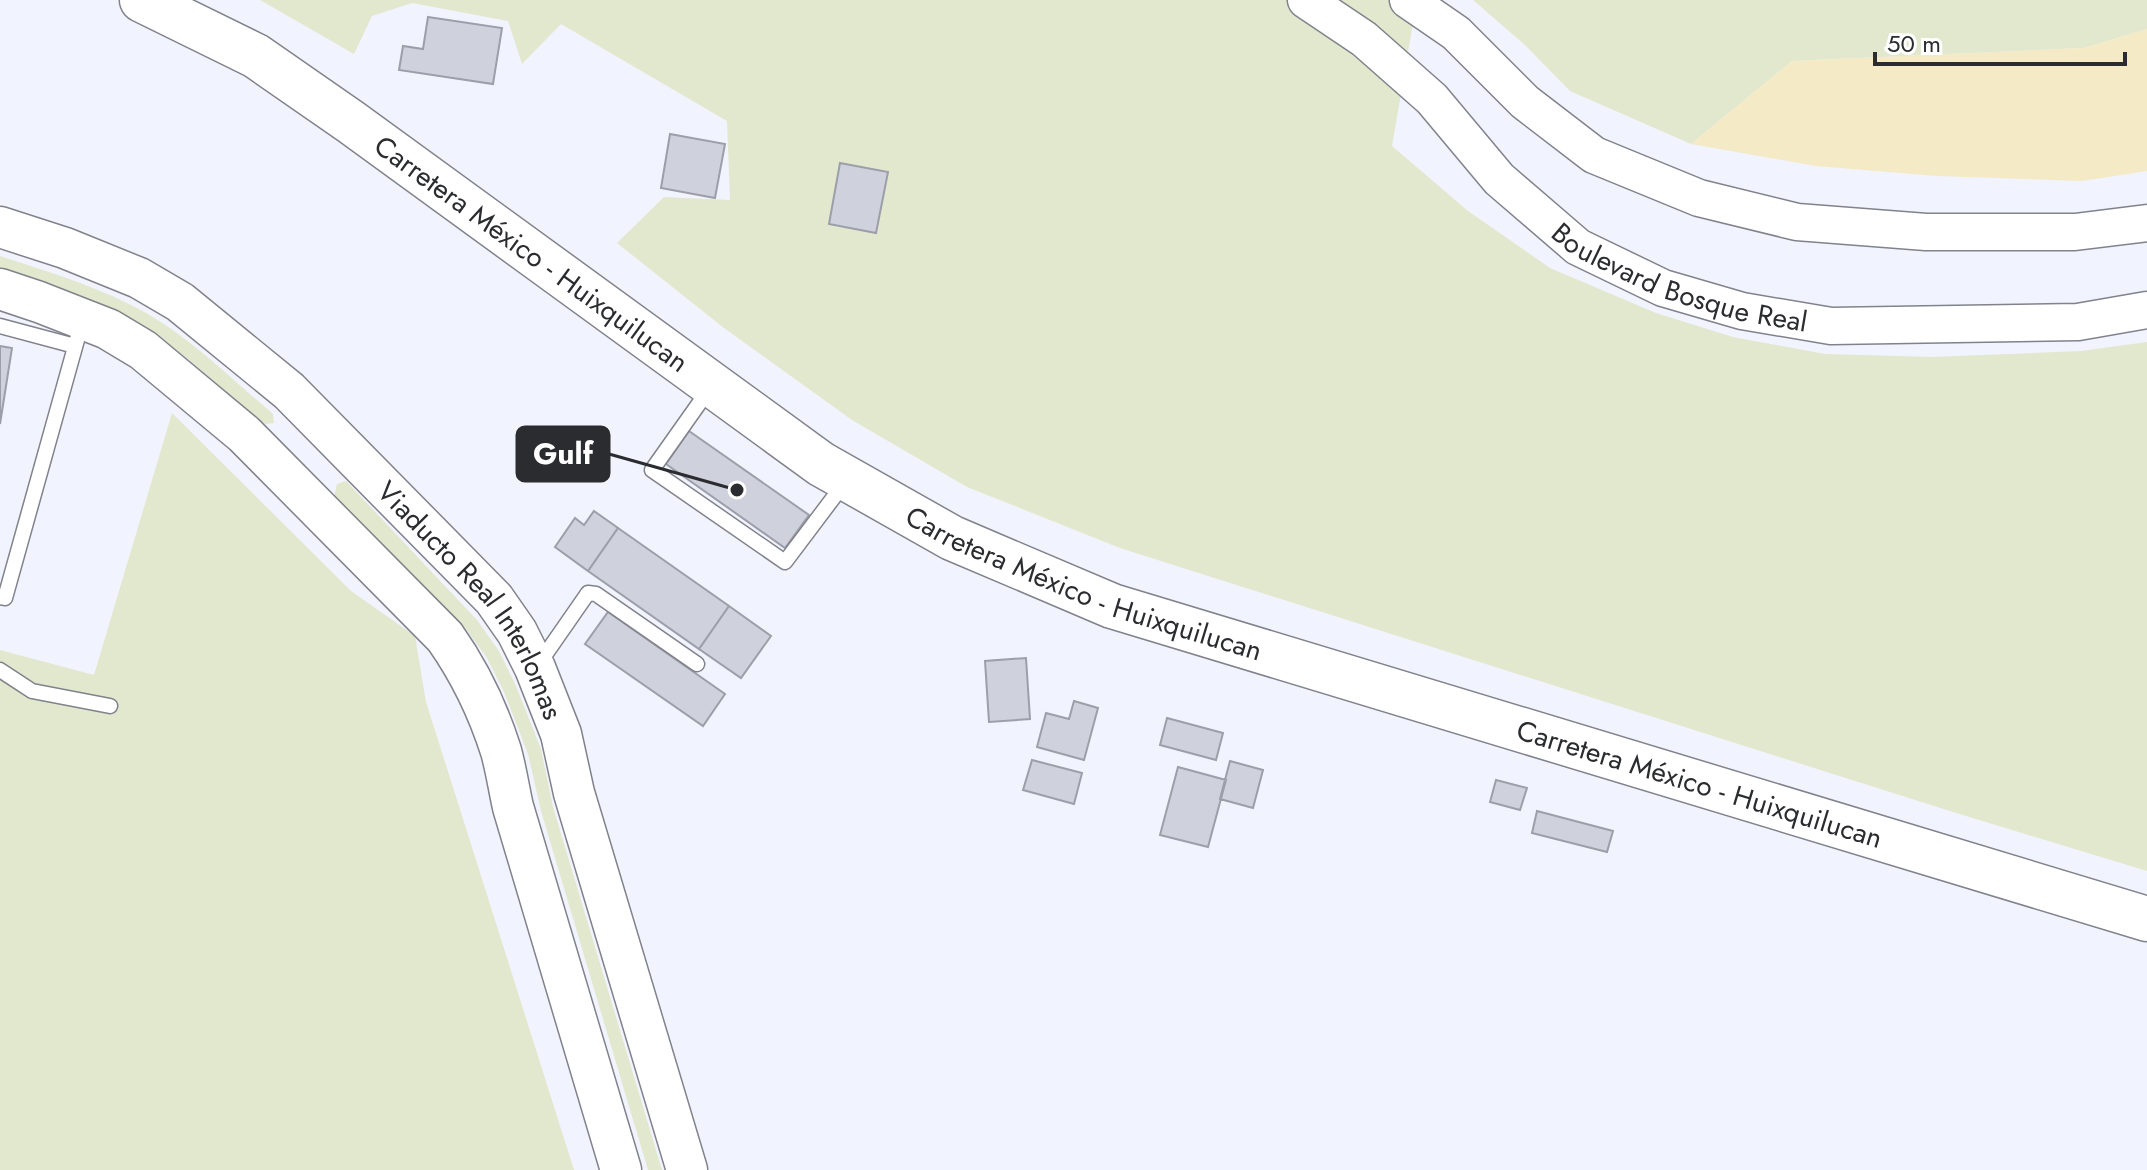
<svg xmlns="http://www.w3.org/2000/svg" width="2147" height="1170" viewBox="0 0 2147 1170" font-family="Jost,sans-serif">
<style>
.green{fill:#e2e8cd}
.sand{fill:#f4eac5}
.building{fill:#cfd2dd;stroke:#9c9fa9;stroke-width:2}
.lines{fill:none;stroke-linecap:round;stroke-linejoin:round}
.service-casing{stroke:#80828c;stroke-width:17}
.tertiary-casing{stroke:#80828c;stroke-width:39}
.secondary-casing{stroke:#80828c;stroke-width:43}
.primary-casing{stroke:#80828c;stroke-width:47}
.service{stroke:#fff;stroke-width:14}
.tertiary{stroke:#fff;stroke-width:36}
.secondary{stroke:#fff;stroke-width:40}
.primary{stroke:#fff;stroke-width:44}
.labels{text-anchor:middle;stroke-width:7;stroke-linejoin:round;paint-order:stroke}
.street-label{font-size:28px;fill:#2b2c30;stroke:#fff}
.leader{fill:none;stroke:#2b2c30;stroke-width:3}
.callout-dot{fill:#2b2c30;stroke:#fff;stroke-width:3}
.callout{fill:#2b2c30;stroke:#2b2c30;stroke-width:3}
.callout-label{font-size:30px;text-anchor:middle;font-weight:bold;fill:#fff}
</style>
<rect width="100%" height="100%" fill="#f1f3fe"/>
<path class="green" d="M260,0H1417L1392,146L1468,211L1550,268L1656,313L1733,337L1825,354L1932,357L2081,351L2147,342V871L1953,812L1120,548L967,487L852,420L724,328L617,243L664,197L730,200L727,121L561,24L522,64L508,21L412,3L372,16L354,54Z
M1473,0H2147V29L2084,48L1792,61L1691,144L1570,91L1525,45Z
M0,256C43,270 86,283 127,303C182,329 227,375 273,414L274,423L264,424L188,359L160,337L122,315L0,271Z
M172,413L351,591L415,636L426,702L574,1170H0V650L94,675Z
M346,481L477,620L499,651L516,686L541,749L553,807L662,1170H648L541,811L528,754L504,692L487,658L466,629L334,496L337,484Z"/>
<path class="sand" d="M2147,29V171L2082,181L1937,176L1816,166L1691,144L1792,61L2084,48Z"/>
<path class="building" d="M428,17L502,28L493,84L399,70L403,46L423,49Z
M670,134L725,144L715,198L661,188Z
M840,163L888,172L876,233L829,224Z
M0,346L12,348L0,424Z
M689,431L809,515L785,548L666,464Z
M594,511L618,528L588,571L555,547L575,518L584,525Z
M618,528L729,606L699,649L588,571Z
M729,606L771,636L741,678L699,649Z
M608,612L725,694L703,726L585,644Z
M1026,658L1030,719L989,722L985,661Z
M1074,701L1098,708L1084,760L1037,747L1046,713L1069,719Z
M1167,718L1223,733L1216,760L1160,745Z
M1032,760L1082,773L1074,804L1023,790Z
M1230,761L1263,770L1253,808L1220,799Z
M1178,767L1226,780L1208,847L1160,835Z
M1496,780L1527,788L1520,810L1490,802Z
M1537,811L1613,831L1607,852L1532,833Z"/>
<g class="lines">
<defs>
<path id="service" d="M0,326L75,346
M710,388L652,470L785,562L846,481
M0,597L5,598L82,322
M538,665L588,593L596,594L697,664
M0,670L32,691L110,706"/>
<g id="tertiary">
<path id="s1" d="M1306,0L1364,39L1432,99L1499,179L1578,247L1663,288L1742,311L1831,326L2078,322L2147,310"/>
<path d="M1408,0L1456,33L1525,102L1594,155L1699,198L1797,222L1926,232H2075L2147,223"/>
</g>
<g id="secondary">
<path id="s2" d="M0,227L65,248L139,278L180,302L289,391L494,599L517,632L535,668L561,734L574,793L687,1170"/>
<path d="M0,289L39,302L108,329L143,350L244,434L445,637C469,671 488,710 501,751C506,769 509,789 513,807L621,1170"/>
</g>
<g id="primary">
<path id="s3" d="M142,0L256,56L351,122L821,464L952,538L1112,606L2147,919"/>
</g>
</defs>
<use href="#service" class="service-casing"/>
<use href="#tertiary" class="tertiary-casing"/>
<use href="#secondary" class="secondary-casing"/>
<use href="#primary" class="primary-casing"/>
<use href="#service" class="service"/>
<use href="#tertiary" class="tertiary"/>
<use href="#secondary" class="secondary"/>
<use href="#primary" class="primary"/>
</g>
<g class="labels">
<g class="street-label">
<text dy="10" stroke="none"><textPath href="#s3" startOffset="466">Carretera México - Huixquilucan</textPath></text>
<text dy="10" stroke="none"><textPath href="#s1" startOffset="476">Boulevard Bosque Real</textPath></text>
<text dy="10" stroke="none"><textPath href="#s3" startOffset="1114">Carretera México - Huixquilucan</textPath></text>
<text dy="10" stroke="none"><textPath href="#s2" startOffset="616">Viaducto Real Interlomas</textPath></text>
<text dy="10" stroke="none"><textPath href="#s3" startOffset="1762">Carretera México - Huixquilucan</textPath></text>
</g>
</g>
<path class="leader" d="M737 490L609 454"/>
<circle class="callout-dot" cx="737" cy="490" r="8"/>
<rect class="callout" x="517" y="427" width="92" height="54" rx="8"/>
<g class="callout-label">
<text x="563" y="464">Gulf</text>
</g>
<path d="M1875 52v12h250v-12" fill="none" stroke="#2b2c30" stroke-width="4"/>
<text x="1887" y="52" font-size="24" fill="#2b2c30" stroke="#ffffff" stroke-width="6" paint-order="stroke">50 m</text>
</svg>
